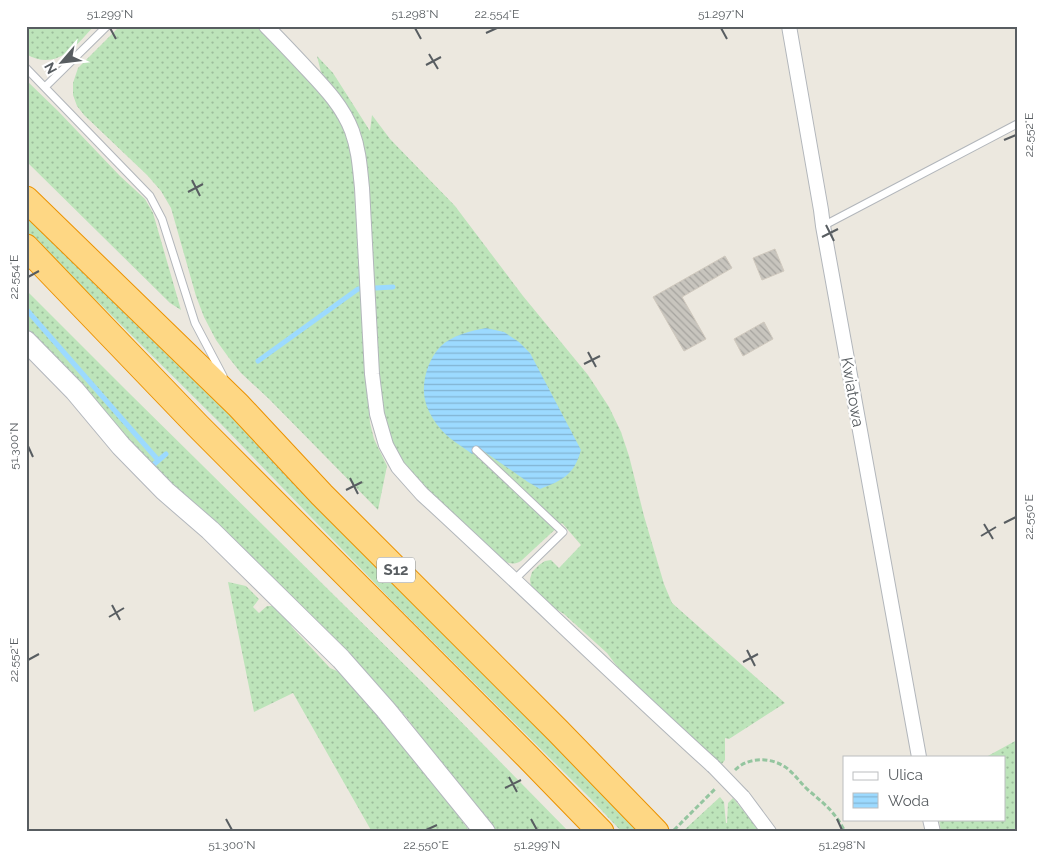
<svg xmlns="http://www.w3.org/2000/svg" width="1043" height="858" viewBox="0 0 1043 858" font-family="Raleway,sans-serif">
<style>
.grass{fill:url(#grass-dots)}
.water{fill:url(#water-rules)}
.lines{fill:none;stroke-linecap:round;stroke-linejoin:round}
.stream{stroke:#9cdaff;stroke-width:5}
.building{fill:url(#building-back-hatch);stroke:#d0c9be}
.lane-casing{stroke:#b2b6bb;stroke-width:9}
.street-casing{stroke:#b2b6bb;stroke-width:16}
.secondary-casing{stroke:#b3b7bd;stroke-width:22}
.highway-casing{stroke:#eb9200;stroke-width:27}
.path{stroke:#94c59f;stroke-width:3;stroke-dasharray:5 2.5;stroke-linecap:butt}
.lane{stroke:#fff;stroke-width:7}
.street{stroke:#fff;stroke-width:14}
.secondary{stroke:#fff;stroke-width:20}
.highway{stroke:#fed784;stroke-width:25}
.street-bridge-casing{stroke:#b2b6bb;stroke-width:16;stroke-linecap:butt}
.street-bridge{stroke:#fff;stroke-width:14}
.ticks{fill:none;stroke:#585d61;stroke-width:2}
.labels{text-anchor:middle;stroke-width:4.5;stroke-linejoin:round;paint-order:stroke}
.shield{fill:#fff;stroke:#8a8e90;stroke-width:1}
.shield-label{font-size:15px;font-weight:bold;fill:#585d61}
.street-label{font-size:16px;fill:#585d61;stroke:#fff}
.neatline{fill:none;stroke:#585d61;stroke-width:2}
.ticks-label{font-size:12px;text-anchor:middle;fill:#585d61}
</style>
<defs>
<pattern id="grass-dots" width="8" height="8" patternUnits="userSpaceOnUse" patternTransform="scale(1.25)"><rect width="8" height="8" fill="#bde4ba"/><path d="M2 2h.1M6 6h.1" fill="none" stroke="#9cbc9b" stroke-width="1.8" stroke-linecap="round"/></pattern>
<pattern id="water-rules" width="6" height="5" patternUnits="userSpaceOnUse" patternTransform="scale(1.25)"><rect width="6" height="5" fill="#9cdaff"/><path d="M0 2.5h6" fill="none" stroke="#82b4d2"/></pattern>
<pattern id="building-back-hatch" width="6" height="6" patternUnits="userSpaceOnUse" patternTransform="scale(1.25)"><rect width="6" height="6" fill="#c8c5be"/><path d="M-1 5l2 2M0 0l6 6M5-1l2 2" fill="none" stroke="#a5a39e"/></pattern>
</defs>
<rect width="100%" height="100%" fill="#ece8df"/>
<path class="grass" d="M26,26H94C76,46 56,72 26,54Z
M120,26H256L310,83L334,110L342,123L347,136L353,167L366,374L370,423L374,439L387,466L378,510L269,399L241,373L229,358L216,340L204,317L196,296L171,208L161,191L147,175L84,115L77,106L73,95V83L78,68Z
M317,56L333,73L370,131L372,115L390,139L455,206L523,296L588,375L609,407L621,432L629,456L644,516L664,584L672,603L785,703L729,739L725,738V760L721,765L637,687L616,665L607,653L564,614L543,601L531,587L530,579L532,572L539,565L545,561L551,560L559,568L581,545L562,523L521,561C512,566 507,563 499,558L415,479L394,450L383,415L376,330L366,162L360,130L350,110L337,91L321,72Z
M26,80L58,111L120,176L145,199L153,213L181,310L170,303L26,161Z
M26,215L229,412L640,832H622L589,797L396,605L221,424L99,303L26,235Z
M26,290L126,390L424,684L569,832H495L478,812L407,718L326,632L248,553L176,494L26,331Z
M228,582L246,586L259,599L253,607L259,613L267,606H275L287,617L292,627L330,668L349,676L406,743L470,832H372L293,693L254,712Z
M1017,740V832H941L939,819H1004V757H986Z
M720,797L724,802L726,823H727L728,803L733,798L761,832H696L697,831H718L717,829H698L689,832H682Z"/>
<path class="water" d="M486,328L504,332L519,342L530,353L581,450C574,475 563,480 540,489L528,482L479,448L472,454C461,445 448,439 439,427C433,420 427,409 425,400C421,382 428,360 440,347C452,335 470,331 486,328Z"/>
<g class="lines">
<path class="stream" d="M26,309L158,460
M258,361L358,289L393,287
M153,465L166,454"/>
</g>
<path class="building" d="M775,249L784,271L762,280L753,258Z
M725,256L732,268L682,297L706,339L684,351L653,297Z
M764,322L773,339L743,356L734,339Z"/>
<g class="lines">
<defs>
<path id="lane" d="M26,68L150,196L162,219L195,323L223,376
M45,87L107,26
M823,226L1017,124
M476,450L563,532L514,580"/>
<path id="street" d="M266,26C281,41 295,56 309,71C326,89 343,107 352,131C359,150 360,169 362,188L372,374L377,414L386,445L398,467L422,494C520,584 615,677 713,766
M789,26L821,210L823,226L919,757
M743,797L769,832
M930,819L933,832"/>
<path id="secondary" d="M26,341L75,391L121,446L165,491L210,530L341,659L386,710L485,832"/>
<path id="highway" d="M26,199L238,405L322,495L558,731L656,832
M26,247L197,425L527,756L601,832"/>
</defs>
<use href="#lane" class="lane-casing"/>
<use href="#street" class="street-casing"/>
<use href="#secondary" class="secondary-casing"/>
<use href="#highway" class="highway-casing"/>
<path class="path" d="M735,770C749,756 773,757 788,769C795,775 800,782 807,789C823,803 835,811 845,832
M674,830L716,788"/>
<use href="#lane" class="lane"/>
<use href="#street" class="street"/>
<use href="#secondary" class="secondary"/>
<use href="#highway" class="highway"/>
<defs>
<path id="street-bridge" d="M713,766L743,797"/>
</defs>
<use href="#street-bridge" class="street-bridge-casing"/>
<use href="#street-bridge" class="street-bridge"/>
</g>
<path class="ticks" d="M110,28L116,39M415,28L421,39M721,28L727,39M486,33L497,28M429,54L438,69M426,65L441,57M1004,140L1016,135M192,180L200,196M188,192L203,184M826,225L834,241M822,237L838,229M28,277L39,271M588,352L596,367M584,364L600,356M28,446L33,457M350,478L358,494M346,490L362,482M1004,523L1016,517M984,524L993,539M981,536L996,527M112,605L120,620M109,617L124,608M747,650L755,666M28,660L39,654M743,662L758,654M509,777L517,792M505,788L521,780M226,819L232,830M531,819L537,830M837,819L842,830M426,830L437,825"/>
<g class="labels">
<rect class="shield" x="377" y="557.5" width="38" height="25" rx="4"/>
<g class="shield-label">
<text x="396" y="575">S12</text>
</g>
<g class="street-label">
<text transform="translate(853 392) rotate(80)" y="6">Kwiatowa</text>
</g>
</g>
<rect width="1043" height="858" fill="none" stroke="#ffffff" stroke-width="55"/>
<rect x="843" y="756" width="162" height="65" fill="#ffffff" stroke="#bcbec0"/>
<rect x="853" y="772" width="25" height="8" fill="#ffffff" stroke="#bcbec0"/>
<text x="888" y="780" font-size="15" fill="#585d61">Ulica</text>
<rect x="853" y="793" width="25" height="15" fill="url(#water-rules)" stroke="#bcbec0"/>
<text x="888" y="806" font-size="15" fill="#585d61">Woda</text>
<g transform="translate(62 62) rotate(242)" stroke="#ffffff" stroke-width="4" paint-order="stroke">
<path d="M0-4L9 19L0 12L-9 19Z" fill="#585d61"/>
<text y="-8" font-size="14" font-weight="bold" text-anchor="middle" fill="#585d61">N</text>
</g>
<rect x="28" y="28" width="988" height="802" class="neatline"/>
<g class="ticks-label">
<text x="110" y="18">51.299°N</text>
<text x="415" y="18">51.298°N</text>
<text x="497" y="18">22.554°E</text>
<text x="721" y="18">51.297°N</text>
<text transform="translate(1029 135) rotate(-90)" y="4">22.552°E</text>
<text transform="translate(14 277) rotate(-90)" y="4">22.554°E</text>
<text transform="translate(14 446) rotate(-90)" y="4">51.300°N</text>
<text transform="translate(1029 517) rotate(-90)" y="4">22.550°E</text>
<text transform="translate(14 660) rotate(-90)" y="4">22.552°E</text>
<text x="232" y="849">51.300°N</text>
<text x="426" y="849">22.550°E</text>
<text x="537" y="849">51.299°N</text>
<text x="842" y="849">51.298°N</text>
</g>
</svg>
